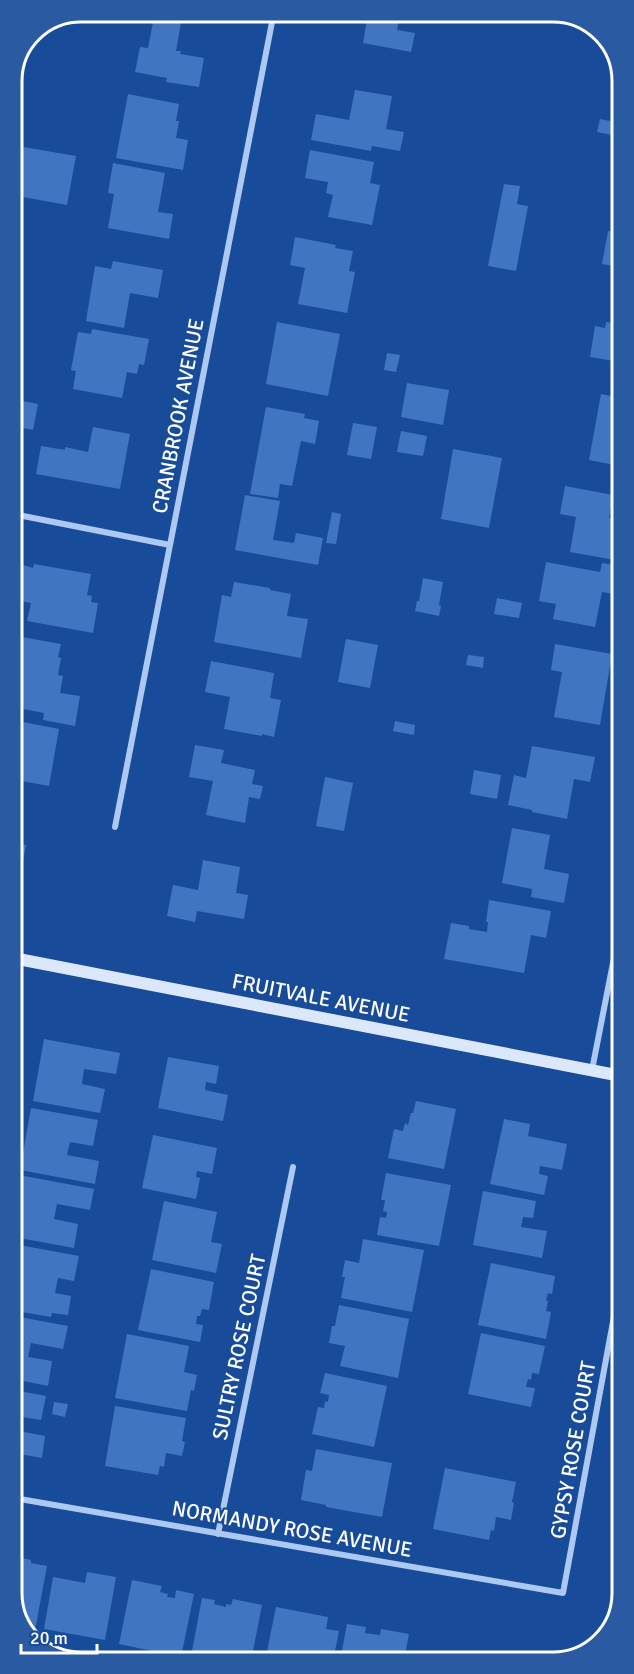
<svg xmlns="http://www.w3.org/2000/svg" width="634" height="1674" viewBox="0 0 634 1674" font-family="Signika,sans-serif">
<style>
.building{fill:#4075c1}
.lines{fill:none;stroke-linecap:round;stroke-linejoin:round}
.minor{stroke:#adc9f2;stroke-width:6}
.secondary{stroke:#dbe8fc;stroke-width:12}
.labels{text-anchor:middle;stroke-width:4.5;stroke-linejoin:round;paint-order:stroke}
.street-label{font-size:21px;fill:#fff;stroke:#184c9a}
.rim{fill:none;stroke:#fff;stroke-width:3}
</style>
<rect width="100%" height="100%" fill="#184c9a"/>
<path class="building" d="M155,12L182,17L176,51H181L180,54L204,58L199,87L166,82L167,78L135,72L140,47L148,48Z
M363,12H400L397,30L415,33L411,52L363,43L367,20L362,19Z
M593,27L598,29L604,39L591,37Z
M355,90L392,96L386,129L404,132L400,151L372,146L371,151L311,140L316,114L349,120Z
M128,94L179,104L176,121H179L176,138L188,140L183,170L116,158Z
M600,119L615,122L612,135L597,132Z
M12,145L76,156L67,205L12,195Z
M310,150L374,162L370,183L380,185L372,225L328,217L333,195L326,193L328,182L305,178Z
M113,163L165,173L158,212L173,214L169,239L108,228L114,194L108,193Z
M504,184L520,186L517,204L528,206L516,271L488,266Z
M608,231L620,233V267L602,264Z
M295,237L336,245L335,248L353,251L349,271L355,272L347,313L298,304L305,268L290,265Z
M113,261L163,270L158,298L130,293L124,328L86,321L95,266L111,269Z
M617,299L620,300V362L590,357L595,326L605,328L606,322L613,323Z
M277,322L340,334L328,396L266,384Z
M92,329L149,339L144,365L139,364L137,374L127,372L122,398L73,389L76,371L71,370L78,332L91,334Z
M387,353L400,355L396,372L384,370Z
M407,383L449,390L443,425L401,417Z
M601,394L620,398V466L589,460Z
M13,399L38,404L33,430L13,426Z
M266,407L305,414L304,418L319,421L315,444L301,441L292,486L280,484L278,498L250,494Z
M353,423L377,427L371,459L347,455Z
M93,427L130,434L120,489L36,474L41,446L65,450V447L88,452Z
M401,431L427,436L423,456L397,452Z
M453,449L502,458L489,528L441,519Z
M565,486L613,495L609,518L615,519L613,530L620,532V561L570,552L576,517L560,514Z
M245,495L280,501L273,540L294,543L296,533L323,538L318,565L235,550Z
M332,512L341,514L336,544L326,543Z
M546,562L600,572L602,563L620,566V595L602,592L595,627L553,619L556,604L539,601Z
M34,564L91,574L87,595L92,596L91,602L98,603L93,633L27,621L31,603L16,600L23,565L33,568Z
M423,578L443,582L439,605L441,606L439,616L415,611L417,601H419Z
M234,582L270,588V590L291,594L287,616L308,619L301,658L214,642L222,595L231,597Z
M497,598L522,603L519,618L494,614Z
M22,637L61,644L58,657L61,658L58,675L63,676L60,693L80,696L75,726L43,720L44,713L13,707L18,675L13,674V653L14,649L20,650Z
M346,639L378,645L370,688L338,682Z
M555,644L612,654L600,725L554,717L562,672L551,670Z
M468,655L484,657L483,668L466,665Z
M211,661L274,673L270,698L281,700L274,737L262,734V736L224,729L230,697L205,692Z
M395,721L415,725L414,735L393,731Z
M23,722L59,729L49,786L16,780L13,791V723L20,725L17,741L20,742Z
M195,745L224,750L221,763L255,770L252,784L263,786L260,799L249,797L245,823L206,815L213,781L189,777Z
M532,746L595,757L590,782L574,779L567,819L532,812V810L508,805L514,775L526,778Z
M474,770L501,775L497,799L470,794Z
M325,777L353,783L344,831L316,826Z
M512,828L550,835L544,869L569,874L564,903L531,897L532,889L502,883Z
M13,843L26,845L21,873L13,871Z
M203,860L240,867L236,893L248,895L244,919L197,911L195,922L167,916L173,885L198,890Z
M489,900L551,911L546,938L531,935L524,973L444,959L451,923L469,926V929L487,932L488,922H486Z
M44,1039L120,1053L116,1074L84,1069L82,1084L105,1089L100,1113L33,1101Z
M168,1057L219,1066L216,1084L206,1082L205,1090L228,1095L223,1121L158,1108Z
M416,1101L456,1109L444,1169L388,1158L394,1129L403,1131L405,1123L408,1125L411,1113H413Z
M31,1108L98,1120L93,1146L70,1142L67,1155L99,1161L95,1184L20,1170Z
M504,1119L530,1124L528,1136L567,1144L562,1170L540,1166L539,1174L548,1176L544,1195L490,1184Z
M153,1135L217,1148L212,1174L197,1171L196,1177L200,1178L196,1199L142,1188Z
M386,1173L451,1185L439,1246L377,1235L380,1217L386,1218L387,1212L383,1211L385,1200H381Z
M19,1175L94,1189L90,1210L57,1204L54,1219L78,1224L74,1248L14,1237V1202Z
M483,1191L536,1201L533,1218L523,1217L521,1227L547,1231L542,1258L473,1245Z
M164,1201L217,1212L211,1242L222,1244L216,1273L152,1260Z
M363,1239L424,1250L412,1312L341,1298L345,1277H342L345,1260L359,1263Z
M14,1244L79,1256L74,1281L58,1278L55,1293L71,1296L68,1315L52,1313L51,1317L22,1312L23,1306L14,1305Z
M491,1263L555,1276L552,1294L548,1293L546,1301H548L546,1311L551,1312L546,1339L478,1325Z
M151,1269L214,1282L209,1310L202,1309L200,1316H197L196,1324L203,1325L200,1342L138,1330Z
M339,1305L409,1319L398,1378L340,1366L345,1346L329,1343L332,1326H335Z
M14,1316L68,1326L63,1349L31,1343L28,1357L52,1361L48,1386L14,1379Z
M481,1333L545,1346L539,1374L532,1373L531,1380L528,1379L526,1387L535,1388L531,1407L468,1394Z
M127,1334L189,1346L184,1372L197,1375L194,1391L191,1390L187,1411L115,1398Z
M325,1373L387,1386L374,1447L312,1434L318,1407L324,1408L325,1401L328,1402L329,1395L320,1393Z
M14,1390L46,1396L41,1420L16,1416L14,1420Z
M54,1402L68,1404L65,1417L52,1414Z
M115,1406L186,1418L182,1441L185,1442L182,1456L166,1453L164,1467L160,1466L158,1475L105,1466Z
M14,1430L45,1436L42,1458L14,1453Z
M316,1449L392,1463L382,1517L326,1507V1505L301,1500L306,1470L312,1471Z
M445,1468L516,1482L512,1502L514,1503L511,1520L496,1517L494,1531L491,1530L489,1540L433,1529Z
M14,1556L31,1560V1563L47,1566L33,1641L16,1613L17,1605L14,1604Z
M87,1572L116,1577L105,1640L44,1629L53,1577L85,1583Z
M132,1580L162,1586L160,1592L168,1594L167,1597L175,1598L176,1590L194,1594L181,1657L119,1644Z
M202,1598L215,1600L214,1604L226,1607V1604L231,1605L233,1599L262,1605L251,1661H217L191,1656Z
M276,1607L328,1617L326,1629L339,1631L333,1661H265Z
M347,1624L366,1627L365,1633L380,1635L381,1629L409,1634L404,1660L340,1661Z"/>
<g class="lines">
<path class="minor" d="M13,514L170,545
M115,827L274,12
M592,1070L621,922
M14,1498L563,1593L621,1278
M218,1534L293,1167"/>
<path class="secondary" d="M13,958L621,1076"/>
</g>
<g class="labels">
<g class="street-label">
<text transform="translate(178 416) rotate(-79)" y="7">CRANBROOK AVENUE</text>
<text transform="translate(321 998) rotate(11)" y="7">FRUITVALE AVENUE</text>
<text transform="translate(239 1347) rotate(-78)" y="7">SULTRY ROSE COURT</text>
<text transform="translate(573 1450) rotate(-80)" y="7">GYPSY ROSE COURT</text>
<text transform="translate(292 1529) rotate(10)" y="7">NORMANDY ROSE AVENUE</text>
</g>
</g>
<path d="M0 0H634V1674H0ZM81 22H553A59 59 0 0 1 612 81V1593A59 59 0 0 1 553 1652H81A59 59 0 0 1 22 1593V81A59 59 0 0 1 81 22Z" fill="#2a5aa2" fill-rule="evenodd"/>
<path class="rim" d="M81 22H553A59 59 0 0 1 612 81V1593A59 59 0 0 1 553 1652H81A59 59 0 0 1 22 1593V81A59 59 0 0 1 81 22Z"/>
<path d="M21 1644v9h76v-9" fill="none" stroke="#ffffff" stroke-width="3"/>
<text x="30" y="1644" font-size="18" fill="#ffffff" stroke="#184c9a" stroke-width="4.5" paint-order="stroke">20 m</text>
</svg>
